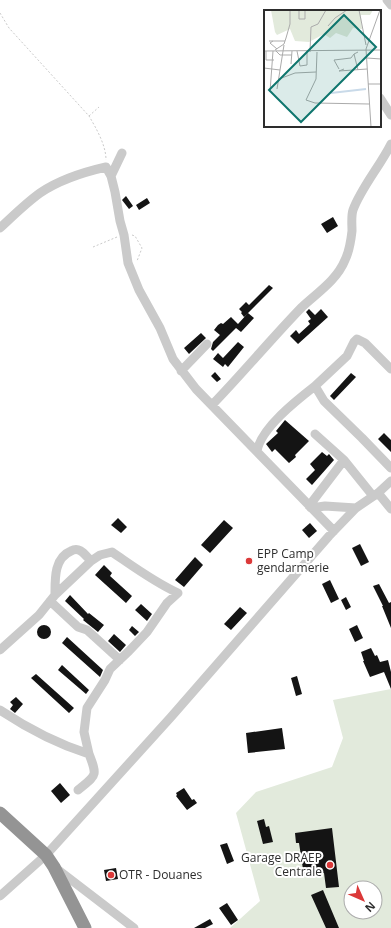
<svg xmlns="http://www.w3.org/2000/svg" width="391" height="928" viewBox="0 0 391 928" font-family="'Open Sans',sans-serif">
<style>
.green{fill:#e2eadc;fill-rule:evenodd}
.building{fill:#141414}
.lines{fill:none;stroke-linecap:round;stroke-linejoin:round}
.path{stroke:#cacaca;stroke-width:1;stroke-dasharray:2 2;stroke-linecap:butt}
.minor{stroke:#cacaca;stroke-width:9}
.highway{stroke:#949494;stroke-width:13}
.poi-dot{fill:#db3939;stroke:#fff;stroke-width:1.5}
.labels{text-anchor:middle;stroke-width:4;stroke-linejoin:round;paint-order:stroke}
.poi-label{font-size:12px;fill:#2d2d2d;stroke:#fff;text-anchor:start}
.inset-river{fill:none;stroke:#c9dae9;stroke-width:2}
.inset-road{fill:none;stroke:#ababab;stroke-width:1}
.view{fill:#0f766e;fill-opacity:0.15;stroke:#0f766e;stroke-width:2}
.inset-edge{fill:none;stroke:#2d2d2d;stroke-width:2}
</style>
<rect width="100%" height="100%" fill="#fff"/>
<path class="green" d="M391,689V928H230L260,901L236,813L256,792L332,767L343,738L333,700ZM351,888H375V912H351Z"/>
<path class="building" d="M126,196L133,206L129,209L122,200Z
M147,198L150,203L139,210L136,205Z
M333,217L338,226L327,233L321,224Z
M269,285L273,288L244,317L241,313L242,312L239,309L246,302L249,305Z
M309,309L315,315L321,309L328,317L298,344L290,336L296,330L299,334L310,324L308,321L311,319L306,312Z
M248,313L254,318L241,332L236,328L213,351L211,349L213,342L220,335L214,330L218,325L221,323L223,324L231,317L238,324Z
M201,333L206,338L189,354L184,348Z
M238,342L244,347L228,367L225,364L223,367L213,359L218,353L223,358Z
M215,372L221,379L217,382L211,376Z
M351,373L356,377L334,400L330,396Z
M285,420L309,441L295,455L296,457L289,463L275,449L272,452L266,444L278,433L276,431Z
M384,433L391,440V452L378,439Z
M322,452L327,456L329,454L334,460L312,485L306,479L315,470L310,464Z
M118,518L127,527L121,533L111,525Z
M224,520L233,528L210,553L201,545Z
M310,523L317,531L309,538L302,530Z
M360,544L369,562L361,566L352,548Z
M195,557L203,565L184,587L175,580Z
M104,565L112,573L110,576L132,596L126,603L95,575Z
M330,580L339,599L331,603L322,584Z
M379,584L389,603L391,602V628L382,606H383L373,586Z
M70,595L88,614L89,613L104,625L98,632L83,620L84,619L65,601Z
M346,597L351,607L346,610L341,600Z
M141,604L152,614L147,621L135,610Z
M240,607L247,613L231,630L224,624Z
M357,625L363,638L355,642L349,629Z
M37 632a7 7 0 1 1 14 0a7 7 0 1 1-14 0Z
M132,626L139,632L135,636L129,630Z
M114,634L126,645L120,652L108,641Z
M67,637L103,670L100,677L62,643Z
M371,648L375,656L377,655L380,662L388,660L391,672V689L384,672L370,677L363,661H364L361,652Z
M62,665L89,690L86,694L58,670Z
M36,674L74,708L69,713L31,678Z
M297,676L302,694L296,696L291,678Z
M16,697L23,704L15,713L10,709L13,705L10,702Z
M282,728L285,749L248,753L246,733Z
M60,783L70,795L61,803L51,791Z
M184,788L192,800L194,799L197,803L187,810L176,796L177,795L176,793Z
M264,819L266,827L269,826L273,842L263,844L257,821Z
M332,828L339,887L326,888L324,873L304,876L299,843H296L295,833Z
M227,843L234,861L227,864L220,845Z
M116,868L118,879L106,881L104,870Z
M323,890L339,928H326L311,895Z
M227,903L238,920L231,925L219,908Z
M210,919L213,924L205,928H194Z"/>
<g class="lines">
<path class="path" d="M0,13L9,28L89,116C96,128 106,145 106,160
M89,116L99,107
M132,235L135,236L142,248L137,261
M93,247L117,237"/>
<path class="minor" d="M387,0L391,5
M380,98L391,115
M111,176L122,153
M0,228C13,216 26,203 40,193C59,180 84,172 106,167L111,176L115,192L120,221L124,235L128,263L139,290L160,328L173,359L196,389L334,531
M391,369L365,343L357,339L354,342L347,356L315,386L324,401L362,438L391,468
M181,371L207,344
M212,405C243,373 271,339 302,307C317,293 337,280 345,260C349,252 351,240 352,231C352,224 351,216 353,210C361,188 380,166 391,144
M315,434L344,460L373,496
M257,451C261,428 297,400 315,386
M378,493L391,509
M309,506L344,460
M311,508L325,506L356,508
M50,601L78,627L87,630L120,660
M0,650L39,615L55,595L91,561C85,555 80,546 71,551C54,558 55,579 55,595
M0,710C27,728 58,744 89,754C98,777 96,775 78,790
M89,754L84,732L87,708L105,680L110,669L129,651L147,632L167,603L178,593C154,582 134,567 112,552L100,555L91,561
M57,869L134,928
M0,896L46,855L171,717L329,536L356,508L378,493L391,481"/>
<path class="highway" d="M0,813L46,855L54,867L85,928"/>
</g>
<g class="poi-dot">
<circle cx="249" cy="561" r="4"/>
<circle cx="330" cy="865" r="4"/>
<circle cx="111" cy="875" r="4"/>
</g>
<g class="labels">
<g class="poi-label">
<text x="257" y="558">EPP Camp<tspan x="257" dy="14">gendarmerie</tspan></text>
<text x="322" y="862" text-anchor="end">Garage DRAEP<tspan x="322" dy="14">Centrale</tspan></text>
<text x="119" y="879">OTR - Douanes</text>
</g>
</g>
<g transform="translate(264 10)">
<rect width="117" height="117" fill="#fff"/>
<path d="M7,0H109L106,5H97L98,19L89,18L83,27L72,23L66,28L60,24L45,32L31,31L26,19L13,25L11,22Z" fill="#e2eadc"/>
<path class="inset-river" d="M67,83L102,79"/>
<path class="inset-road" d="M35,0V9H41V0M95,0L102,35M64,16L71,8L83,0M5,31H21M9,31L6,33L13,39M11,40L20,34L22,28L26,14V0M0,41L117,40M2,41V50H10M12,41L16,45H28M33,41L36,56L43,55V41M46,42L47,17L54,14L62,0M53,42L52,69L42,90L51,93L105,94M94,42L90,44L94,60M103,48L117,49M27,54L28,41M0,58L16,60M75,59L70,50L87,48L90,44M80,59L75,61L103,59M15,69L31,63L52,62M104,74H117M13,79L20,35M6,82L9,41M107,117L102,39L116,0"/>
<path class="view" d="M80,5L112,37L37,112L5,80Z"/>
<rect width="117" height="117" class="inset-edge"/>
</g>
<g transform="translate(363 900) rotate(135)"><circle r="19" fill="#ffffff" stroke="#ababab"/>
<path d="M0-3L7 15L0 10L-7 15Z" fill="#db3939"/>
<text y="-6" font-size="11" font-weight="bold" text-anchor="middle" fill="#2d2d2d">N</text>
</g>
</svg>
